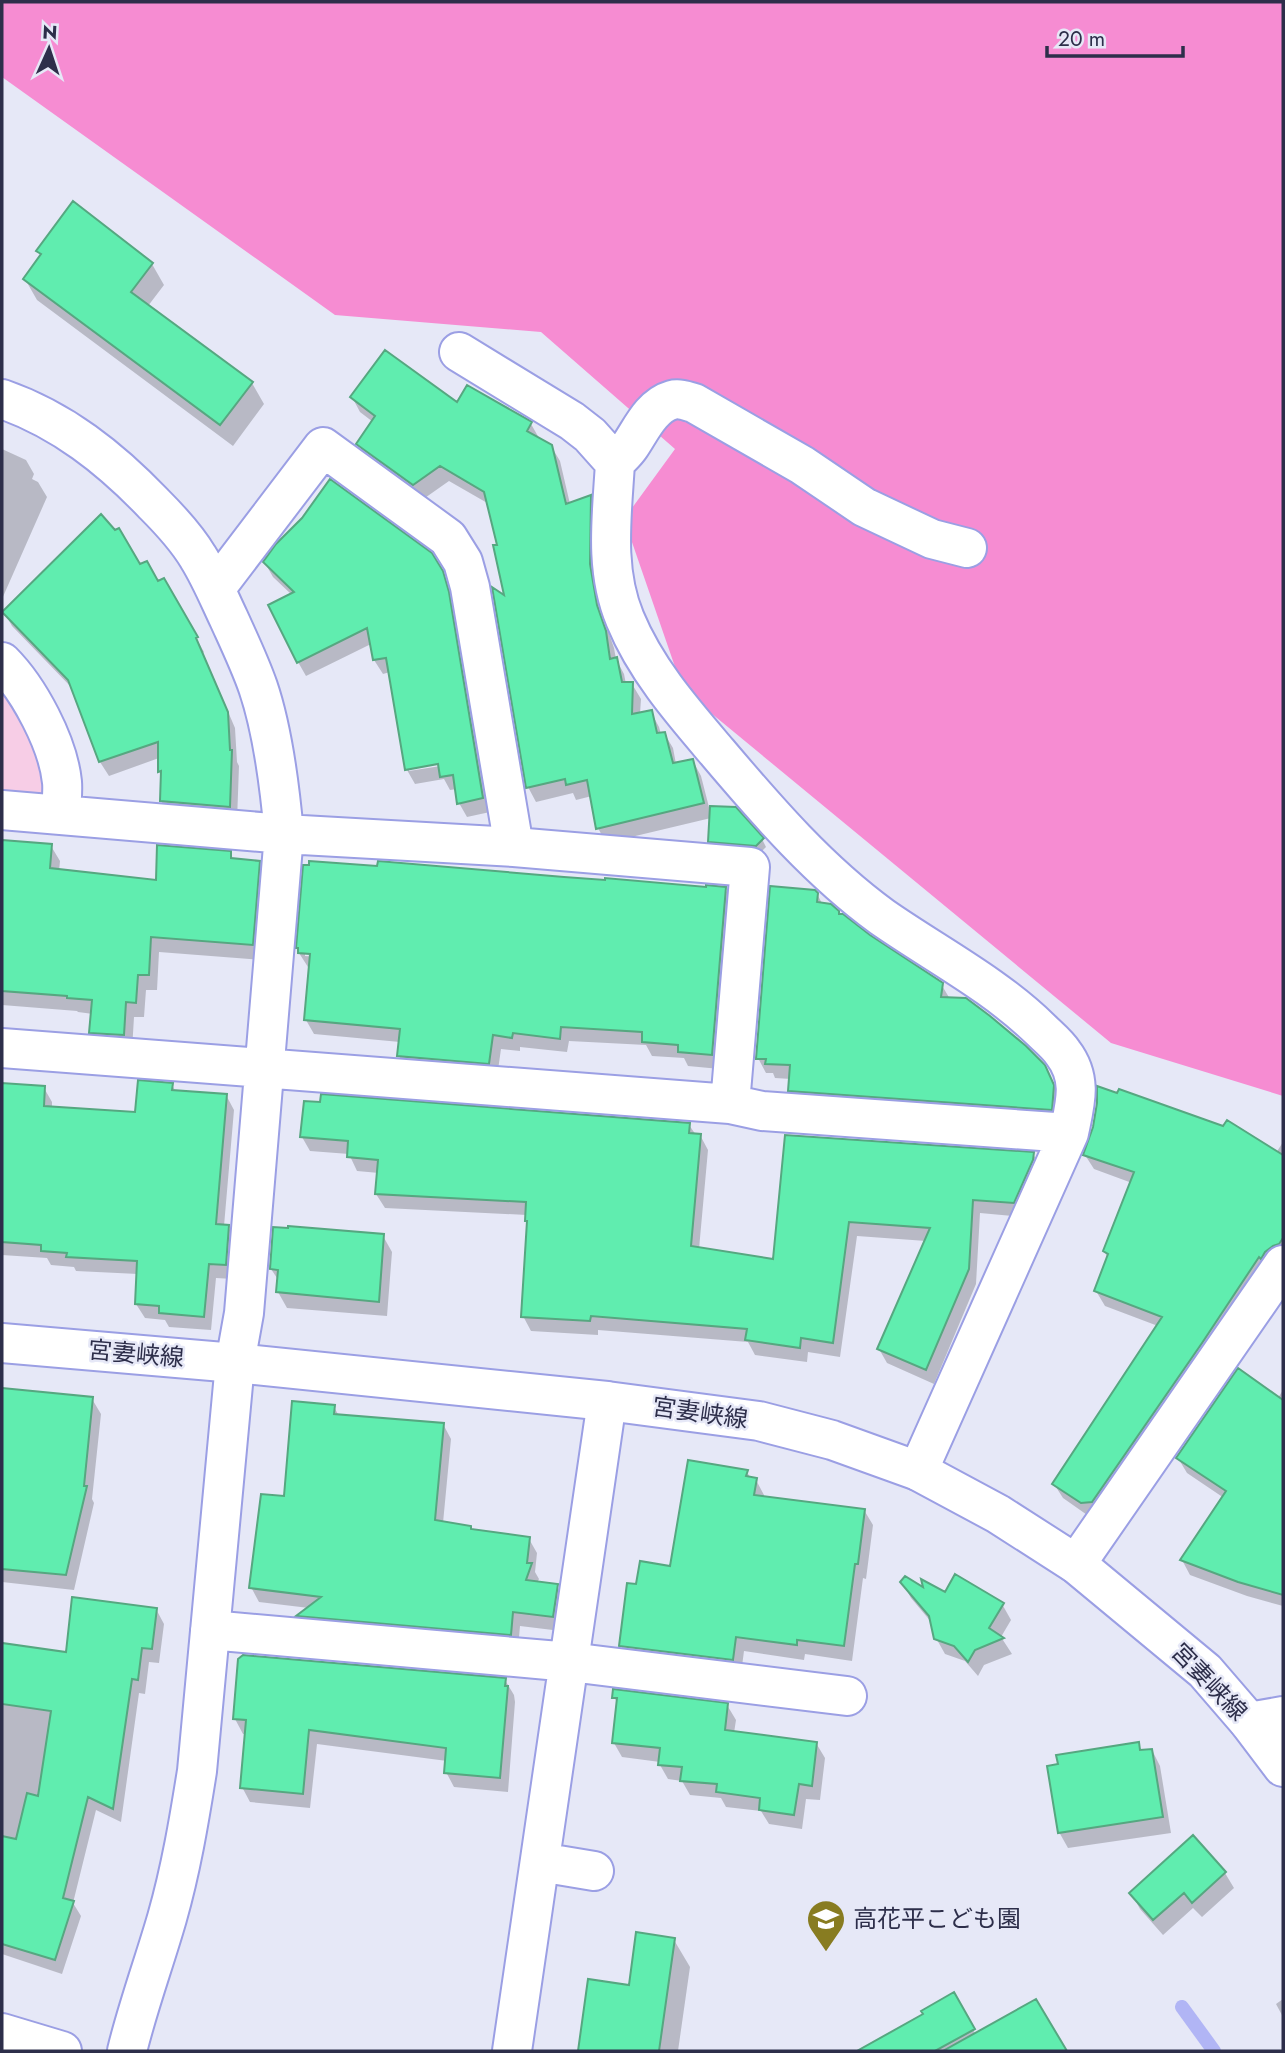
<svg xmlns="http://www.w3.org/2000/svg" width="1285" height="2053" viewBox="0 0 1285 2053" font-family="Jost,'Noto Sans JP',sans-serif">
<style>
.green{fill:#f7cde6}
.forest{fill:#f68cd2}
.shadow{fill:#0003;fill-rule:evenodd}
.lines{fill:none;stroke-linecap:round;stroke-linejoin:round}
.stream{stroke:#b1b5f5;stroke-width:14}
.building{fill:#60edaf;stroke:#56a780;stroke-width:2}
.minor-casing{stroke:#9b9fe4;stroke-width:42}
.major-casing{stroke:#9b9fe4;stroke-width:42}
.minor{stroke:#fff;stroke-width:38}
.major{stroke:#fff;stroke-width:38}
.labels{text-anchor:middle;stroke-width:5;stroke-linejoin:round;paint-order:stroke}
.street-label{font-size:24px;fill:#2d2e4a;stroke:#e6e8f7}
.poi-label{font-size:24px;fill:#2d2e4a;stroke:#e6e8f7;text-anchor:start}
</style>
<rect width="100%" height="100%" fill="#e6e8f7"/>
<path class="green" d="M2,684L20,706L48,786L38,799L2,796Z"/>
<path class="forest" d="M2,2H1283V1096L1111,1043L683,690L624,519L675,449L541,332L335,315L2,77Z"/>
<path class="shadow" d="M38,251L152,264L164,285L148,306L252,383L264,404L233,446L37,300L25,279L41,256Z
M352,397L458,405L531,424L539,438L551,446L560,461L570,504L590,497L599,512L598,580L605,622L614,648L616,659L624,674L626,684H632L641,699L640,714L651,712L659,727L661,734L664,733L673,748L676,764L693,761L701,776L711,815L762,839L766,847L760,853L714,848L710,841L711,818L606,843L598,828L592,796L576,800L573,793L536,802L528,787L506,599L499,546L489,504L449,481L422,500L367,459L358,444L373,422L360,412Z
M2,449L26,460L34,474L32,479L38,482L47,497L2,599Z
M430,554L450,587L456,608L490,812L467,817L459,803L457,789L450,790L444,779L415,784L407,770L390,672L383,674L374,660L371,644L306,676L298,662L292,595L273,577L265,563ZM447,761V765L409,771V768Z
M139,567L158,584L163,581L204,652L203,653L235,728L237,762L239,766L237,821L170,815L161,801L163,777L159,771V758L109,776L100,762L73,689L12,626L4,612Z
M2,842L51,846L60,861L59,871L157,882L230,853L234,860L259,862L268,878L261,960L159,952L157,990H146L144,1017H134L132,1050L100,1048L91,1032L93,1014L78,1012L77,1011L2,1005Z
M564,879L725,889L734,903L720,1069L688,1066L684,1058L652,1056L646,1045L569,1041L567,1052L520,1047V1051L501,1049L497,1077L407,1070L399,1056L400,1042L314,1034L306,1020L311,967H308L299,953ZM305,952L319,957L305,956Z
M817,894L823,905L941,984L950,999L1051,1080L1060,1095L1059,1124L798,1105L790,1091L791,1079L775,1078L773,1073H766L758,1058Z
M2,1085L44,1088L52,1102V1108L137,1114L172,1085L176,1092L226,1095L234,1110L224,1226L228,1227L237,1241L233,1279L216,1278L211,1330L169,1327L165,1320L145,1318L136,1304L138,1274L76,1271L74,1267L51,1265L47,1258L2,1255Z
M689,1125L696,1135H700L708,1150L699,1249L775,1261L786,1136L1033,1154L1041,1168L1022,1217L980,1213L976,1284L934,1384L887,1363L879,1349L926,1241L857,1236L840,1357L808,1352L807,1362L755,1355L748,1342L598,1330V1335L531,1331L523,1316L528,1223L527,1215L385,1208L376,1194L379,1173L357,1171L349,1154L310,1151L302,1137Z
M1283,1142V1260L1090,1517L1063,1498L1054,1484L1158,1326L1105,1306L1096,1291L1108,1258L1104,1251L1132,1183L1094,1169L1085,1155L1276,1153Z
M383,1236L392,1252L387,1316L287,1308L278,1292L279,1281L271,1269Z
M2,1390L92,1399L101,1414L92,1499L94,1503L74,1590L2,1582Z
M1283,1390V1606L1247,1596L1190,1575L1182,1560L1224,1498L1187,1473L1178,1458L1278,1398Z
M334,1407L339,1416L443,1424L451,1439L443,1523L471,1531L529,1539L537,1553L535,1572L539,1579L537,1583L557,1586L565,1600L561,1631L520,1626L518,1648L306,1630L298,1616L309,1608L259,1602L251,1587L286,1498Z
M747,1472L751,1479L756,1480L764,1495V1498L864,1510L873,1525L866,1579L863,1578L852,1661L805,1654L804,1660L744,1651L741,1674L629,1661L621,1646L638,1586L671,1568Z
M902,1582L926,1591L1002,1604L1011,1620L1001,1637L1012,1654L984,1665L978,1676L965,1661L945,1654L936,1638L932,1623L911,1598Z
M156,1609L164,1624L159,1663L149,1662L145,1694L139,1693L121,1822L96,1810L73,1903L81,1916L62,1974L2,1954V1644L67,1654Z
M505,1680L514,1695L515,1702L508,1792L454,1787L446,1772L447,1761L317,1744L310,1808L250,1802L242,1787L246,1734H243L235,1719Z
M614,1697L727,1705L736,1720L734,1733L816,1743L825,1758L820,1800L806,1799L802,1829L769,1824L761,1811L726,1807L721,1798L690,1795L682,1781L668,1779L660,1765V1762L622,1757L614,1743L618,1704Z
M1138,1744L1142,1752L1152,1750L1160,1766L1171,1833L1068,1848L1059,1832Z
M1193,1838L1225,1873L1234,1888L1202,1917L1193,1908L1163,1935L1140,1909L1132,1894Z
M674,1940L690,1967L678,2051H580L590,1981L630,1987Z
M953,1995L976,2035L1036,2001L1065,2051H861L925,2014Z
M1283,1999V2017L1276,2004Z"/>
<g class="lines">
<path class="stream" d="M1182,2007L1214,2051"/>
</g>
<path class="building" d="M73,201L153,263L131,292L253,382L220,425L23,279L41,254L36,251Z
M385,350L457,402L467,385L532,422L527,431L552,445L566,504L591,495L590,564L597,605L606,631L610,659L617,657L622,682H633L632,714L652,710L657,733L665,732L673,763L693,759L704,803L596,829L587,780L566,785L565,779L526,788L492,587L504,595L493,545H497L484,492L440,466L413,485L356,444L375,416L350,397Z
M330,479L432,553L443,571L449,592L483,798L457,804L453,775L440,777L438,764L405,770L386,658L373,660L367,628L297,663L268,605L294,592L263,562L276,544L302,518Z
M101,514L115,530L119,528L140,564L147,561L158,581L164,578L198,637L196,638L228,712L230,750H232L230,807L160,801L161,771L158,772V742L99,762L68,680L2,612Z
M710,806L736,807L764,838L756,846L708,842Z
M2,840L52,844L50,868L156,880L157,845L231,851V858L260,861L253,945L151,937L149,975H138L136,1003L126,1002L124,1035L89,1033L92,1000L67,998V996L2,991Z
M309,861L377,866L378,861L564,877L605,880V878L706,887V885L726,887L712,1055L678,1052V1045L642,1042V1032L561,1027L560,1039L513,1033L512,1038L493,1035L489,1064L397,1056L400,1029L304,1020L310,954L298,953V948H296L303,865H309Z
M770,886L815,890L818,893L817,902L831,904L839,911V914H843L870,935L943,983L941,997L966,998L990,1016L1026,1046L1045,1065L1054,1085L1052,1110L788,1091L790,1065L765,1064L766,1059H756Z
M138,1080L173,1083L172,1090L227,1094L216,1224L229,1225L226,1265L209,1264L204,1317L159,1313V1306L135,1304L137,1261L66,1257L67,1253L41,1251V1245L2,1242V1083L45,1086L44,1106L135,1112Z
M1097,1086L1117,1093L1119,1089L1223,1126L1227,1120L1283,1155V1238L1279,1244L1273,1246L1265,1252L1261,1259L1259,1257L1202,1343L1092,1502L1081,1503L1052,1484L1162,1317L1094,1291L1108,1254L1103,1251L1134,1172L1083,1155L1093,1127L1097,1103Z
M321,1094L690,1123L689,1133L701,1134L691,1246L773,1259L785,1135L1034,1152L1033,1160L1014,1203L973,1200L969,1269L926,1370L877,1349L930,1228L849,1222L833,1343L801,1338L800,1348L745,1340L747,1329L591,1316L590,1321L521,1317L527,1221H525L526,1202L375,1194L378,1160L347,1157L348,1141L300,1137L304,1101L320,1102Z
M288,1226L384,1234L379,1302L276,1292L278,1270L270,1269L273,1227L288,1228Z
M1238,1368L1283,1400V1595L1238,1582L1180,1560L1226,1491L1176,1458Z
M2,1388L93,1397L84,1486H87L66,1575L2,1569Z
M292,1401L335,1405L334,1414L444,1423L435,1520L471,1526V1529L530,1537L527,1563H532L526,1580L558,1584L553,1617L513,1612L511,1635L296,1616L321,1597L249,1588L261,1494L284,1496Z
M688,1460L748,1470L746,1476L757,1478L754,1495L865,1509L858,1564H855L844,1646L797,1640V1645L736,1637L733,1660L619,1646L627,1583L636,1584L640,1561L670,1566Z
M955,1574L1004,1603L989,1628L1004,1638L975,1650L968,1662L954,1646L934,1639L929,1616L900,1582L905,1576L923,1587L921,1579L945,1592Z
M72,1597L157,1608L152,1649L142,1648L138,1680L132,1679L113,1809L88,1797L63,1898L74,1901L55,1960L2,1944V1836L16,1839L27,1793L38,1796L51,1711L2,1704V1643L66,1652Z
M243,1655L506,1678L505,1686H508L500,1778L444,1773L446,1748L309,1730L303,1794L240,1788L246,1720L233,1719L238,1659Z
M613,1689L728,1703L725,1730L817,1742L812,1786L799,1784L794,1815L759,1810L760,1798L716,1792L717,1784L680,1781L682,1767L658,1765L660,1748L612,1743L617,1698H612Z
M1139,1742L1140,1750L1152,1749L1163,1817L1058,1833L1047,1766L1058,1764L1056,1755Z
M1193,1835L1226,1872L1192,1903L1184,1893L1153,1920L1129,1893Z
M636,1932L675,1938L659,2051H578L588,1979L629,1985Z
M954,1992L975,2029L935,2051H857L923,2014L921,2011Z
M1036,1999L1067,2051H943Z"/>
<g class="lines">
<defs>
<path id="minor" d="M459,352L572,421L590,435L615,463C612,515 604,569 625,619C646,670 683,712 718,753C768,812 819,871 882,917C935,954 994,984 1041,1030C1048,1037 1057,1044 1063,1053C1083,1079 1075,1104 1069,1133
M2,399C62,420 110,458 154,504C170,520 186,537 198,557C210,576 219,598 229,619C239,641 250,664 258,687C273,731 280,789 284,834L244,1313L235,1363L197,1771C189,1821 181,1869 167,1918C154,1963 138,2006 127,2051
M615,463C620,457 626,452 630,446C641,430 651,406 672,400C679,398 687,401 694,403L802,465L864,507L932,539L967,548
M215,589L323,447L448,538L463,562L470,587L514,847
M2,662C29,689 58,743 62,782C63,793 61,804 61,815
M2,810L284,834L514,847L750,867L730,1104
M2,1048L730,1104L762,1111L1069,1133L918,1471
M1076,1564L1283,1265
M210,1630L570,1662L847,1696
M1249,1722L1283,1716
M540,1862L594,1871
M2,2033L62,2051
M512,2051L607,1401"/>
<path id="major" d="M2,1343L235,1363L607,1401L759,1421L832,1440L918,1471L998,1514L1076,1564L1205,1671L1249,1722L1283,1767"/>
</defs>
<use href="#minor" class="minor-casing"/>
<use href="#major" class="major-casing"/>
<use href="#minor" class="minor"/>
<use href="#major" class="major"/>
</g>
<defs>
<symbol id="school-pin" viewBox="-11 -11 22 30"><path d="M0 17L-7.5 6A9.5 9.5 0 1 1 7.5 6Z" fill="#887c21" stroke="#e6e8f7"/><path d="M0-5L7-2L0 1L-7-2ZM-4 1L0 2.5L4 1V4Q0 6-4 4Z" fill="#fff"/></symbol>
</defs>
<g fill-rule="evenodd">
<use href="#school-pin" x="804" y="1897" width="44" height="60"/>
</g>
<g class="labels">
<g class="street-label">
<text transform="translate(136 1354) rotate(5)" y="8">宮妻峡線</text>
<text transform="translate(700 1413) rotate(8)" y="8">宮妻峡線</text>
<text transform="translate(1209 1682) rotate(46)" y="8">宮妻峡線</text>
</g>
<g class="poi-label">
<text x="853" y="1927">高花平こども園</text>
</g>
</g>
<rect width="1285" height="2053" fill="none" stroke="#2d2e4a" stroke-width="7"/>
<g transform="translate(49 49) rotate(3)" stroke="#e6e8f7" stroke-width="5" paint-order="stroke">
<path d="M0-5L12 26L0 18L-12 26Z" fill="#2d2e4a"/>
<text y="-10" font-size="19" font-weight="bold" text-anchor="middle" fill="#2d2e4a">N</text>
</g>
<path d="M1047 46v10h136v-10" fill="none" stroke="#2d2e4a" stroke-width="3.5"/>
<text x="1058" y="46" font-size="21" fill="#2d2e4a" stroke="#e6e8f7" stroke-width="5" paint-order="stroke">20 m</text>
</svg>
